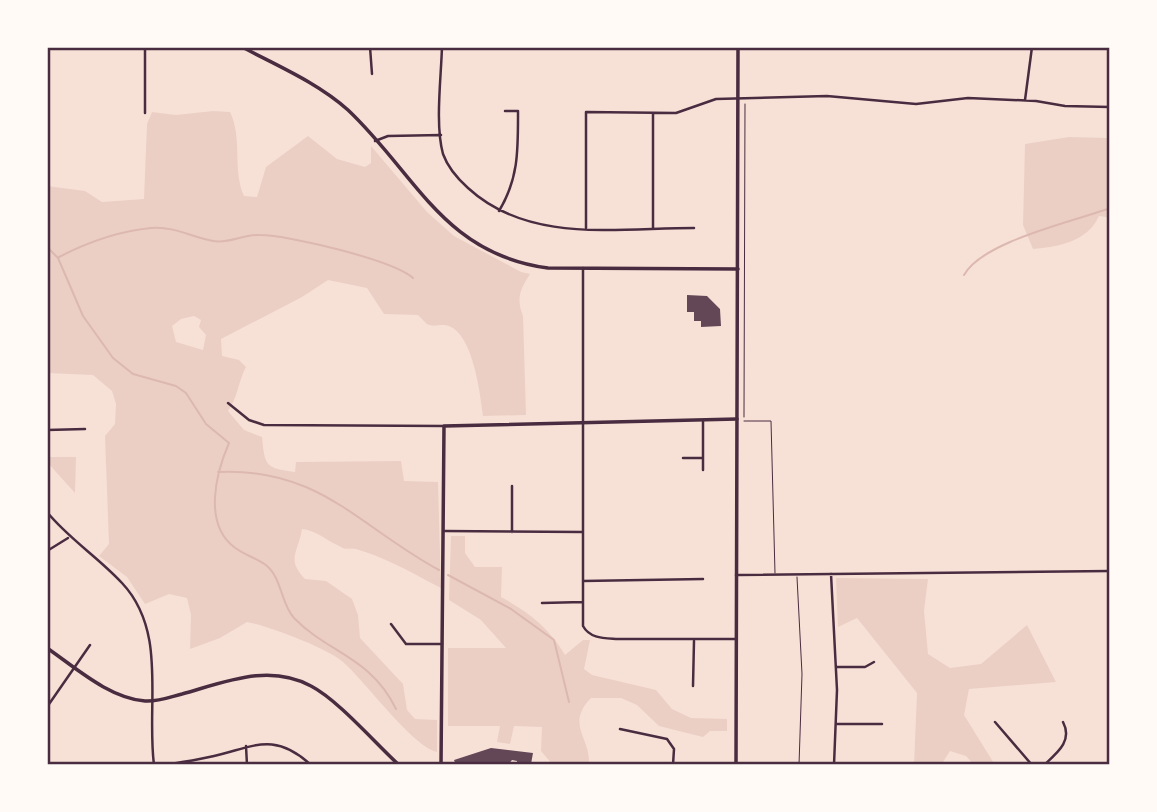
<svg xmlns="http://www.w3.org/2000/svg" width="1157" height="812" viewBox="0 0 1157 812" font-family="Karla,sans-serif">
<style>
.green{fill:#ebcfc5;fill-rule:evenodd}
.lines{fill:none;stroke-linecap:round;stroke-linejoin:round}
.stream{stroke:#dcb8b0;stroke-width:2}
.building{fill:#644757}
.path{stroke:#4a2c40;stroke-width:1}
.service{stroke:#4a2c40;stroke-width:1}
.minor{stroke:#4a2c40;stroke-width:2.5}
.tertiary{stroke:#4a2c40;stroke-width:3.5}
.secondary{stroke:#4a2c40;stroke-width:3.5}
.neatline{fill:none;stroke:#4a2c40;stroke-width:2.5}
</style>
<rect width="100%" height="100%" fill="#f7e1d7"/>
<path class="green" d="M213,111L230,112C243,139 232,169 244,196L257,197L266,167L308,136L337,159L365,167L371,163V146L427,212L454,236L521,272L530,274C520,290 516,298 523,316L526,415L483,416C480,393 473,335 449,326C441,323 435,328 427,324L418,315L384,314L367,288L328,280L302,297L221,339L222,356L239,360L246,367C238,382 238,397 228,411L244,430L262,437C265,466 265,468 295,472L296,462L401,461L404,481L438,482L441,588C414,574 385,557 356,549C351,548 345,550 341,547C327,541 318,531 302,529C298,553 286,559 305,579L326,581L352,599L358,615L360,638L403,684L407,710L415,719L437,720V752C413,747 365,681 343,662C327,648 268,626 247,622L220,638L190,649L191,615L187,598L169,594L145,604L127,577L99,556L109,544L105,436L115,424L116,404L112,391L93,375L47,373V186L85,191L102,202L144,199L147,124L152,112L176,115ZM194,316L201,320L199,327L206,335L203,350L176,342L172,326L181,319Z
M1069,137L1110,138V223L1106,217L1099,216C1088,241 1059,247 1033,249L1023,225L1025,144Z
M47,457H76L75,493L47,462Z
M451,536H465V553L475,567H502L501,597C527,611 550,628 565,655L583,640H590L584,669L592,675L656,690L672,709L691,718L727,719V731H710L703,737L659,726L637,705L621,698H591C565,725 591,737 589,765H553L541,751L542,727L514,726L510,744L497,742L500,726H448V648H506L481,620L449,600Z
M836,578L928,579L924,611L928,654L950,668L981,664L1027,625L1056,682L969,689L964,715L995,765H974L966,756L950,751L941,765H914L917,693L857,618L838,627Z"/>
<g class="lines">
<path class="stream" d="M47,247L58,258L83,316L113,358L133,374L176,386L186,393L206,424L229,443C216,473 203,523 234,547C244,555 257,558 267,566C282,579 281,604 294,618C328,653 371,657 396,709
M59,257C86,243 120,231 151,228C174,226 191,237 213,241C230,244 243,234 260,235C288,235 393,260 413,278
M964,275C983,241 1073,222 1110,208
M218,472C319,467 358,526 439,570
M448,575L511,609L554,640L569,702"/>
</g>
<path class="building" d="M687,295L707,296L720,309L721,326L701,327V321H694V312H687Z
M491,748L533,753L531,764L517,765V761L512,760L508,765H456L454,760Z"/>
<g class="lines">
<path class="path" d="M744,417L745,104"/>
<path class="service" d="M744,421H771L775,573
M797,577L802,674L799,765"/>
<path class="minor" d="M370,47L372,74
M442,47C441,79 435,125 443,154C448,168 458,179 468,188C529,244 617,228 694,228
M1025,100L1032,47
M145,113V47
M653,113V228
M375,141L388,136L441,135
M499,211C519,178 518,149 518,111H505
M586,228V112L676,113L716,99L827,96L916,104L968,98L1036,101L1065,106L1110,107
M583,268V626C590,639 605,638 618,639H735
M228,403L249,420L264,425L444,426
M47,430L85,429
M683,458H703
M703,470V421
M47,512C69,539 98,557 122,583C168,632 146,704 154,765
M444,531L582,532
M512,532V486
M47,551L68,538
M831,574L837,690L834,765
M736,575L1110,571
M583,581L703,579
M542,603L583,602
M391,624L406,644H442
M836,667H865L874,662
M693,686L694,641
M47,707L90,645
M995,722L1032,765
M836,724H882
M620,729L667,739L674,749L673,765
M246,746L247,765
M165,765C181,762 198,760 214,756C254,747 274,731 311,765
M1044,765C1057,753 1073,741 1063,722"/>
<path class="tertiary" d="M242,47C278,66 318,83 348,110C416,174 443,254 548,268L738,269
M47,648C76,668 109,698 145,701C158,702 170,697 182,694C225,682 269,663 311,686C338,700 375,743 399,765
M441,765L444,426L737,419"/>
<path class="secondary" d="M736,765L738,47"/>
</g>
<rect width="1157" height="812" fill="none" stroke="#fffaf5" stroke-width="98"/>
<rect x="49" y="49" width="1059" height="714" class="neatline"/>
</svg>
